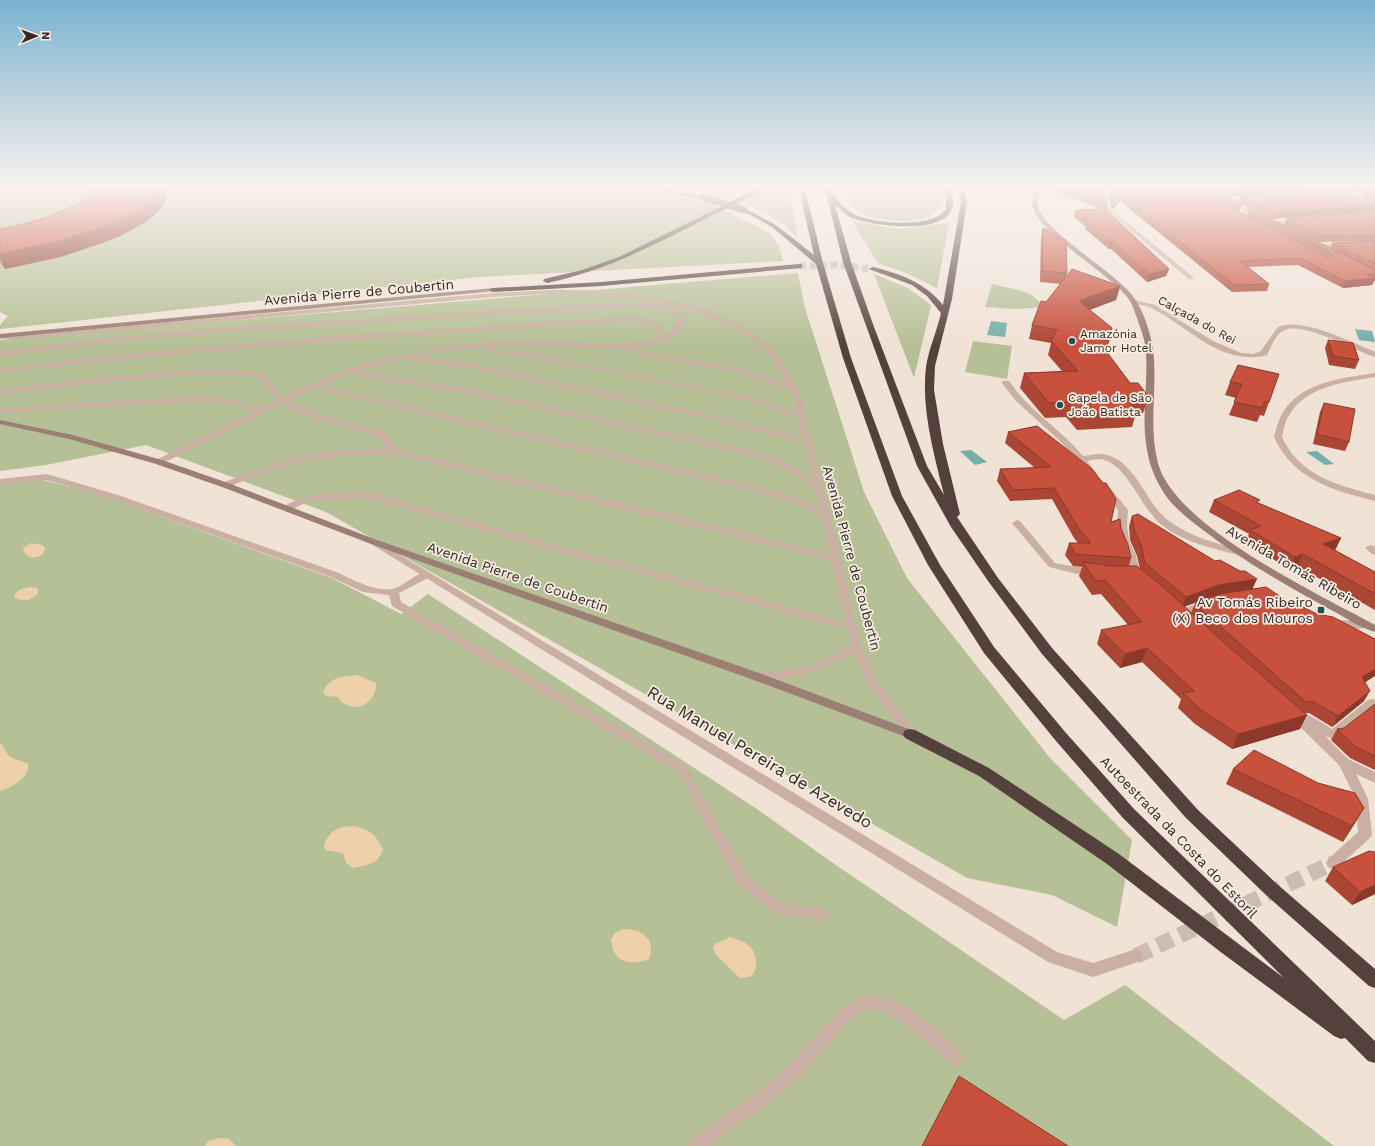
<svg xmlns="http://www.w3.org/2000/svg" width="1375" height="1146" viewBox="0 0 1375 1146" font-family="'Work Sans',sans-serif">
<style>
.green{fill:#b6c096}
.sand{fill:#eed0ab}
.water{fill:#75aeab}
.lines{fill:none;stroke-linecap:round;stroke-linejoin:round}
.street-tunnel{stroke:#cbbdb3;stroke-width:16;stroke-dasharray:16 8;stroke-linecap:butt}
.highway-tunnel{stroke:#cbbdb3;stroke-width:7;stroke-dasharray:7 3.5;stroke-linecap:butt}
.lane{fill:#c9b0a2;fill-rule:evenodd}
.street{fill:#c9b0a2;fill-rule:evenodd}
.secondary{fill:#9c7f74;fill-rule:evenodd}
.highway{fill:#54413c;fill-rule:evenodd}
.highway-bridge{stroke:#54413c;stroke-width:7}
.wall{fill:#ac4634;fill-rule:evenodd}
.shaded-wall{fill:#8c392b}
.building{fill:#c8513d;stroke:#8c392b}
.poi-dot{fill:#1a5553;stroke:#f9ece2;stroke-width:1.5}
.labels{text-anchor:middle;stroke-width:3.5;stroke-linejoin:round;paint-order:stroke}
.far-street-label{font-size:12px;fill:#332825;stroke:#f9ece2}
.far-poi-label{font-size:12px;fill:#332825;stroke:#f9ece2;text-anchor:start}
.street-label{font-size:14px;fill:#332825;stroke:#f9ece2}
.poi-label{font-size:14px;fill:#332825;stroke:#f9ece2;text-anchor:end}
.near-street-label{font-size:17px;fill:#332825;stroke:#f9ece2}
</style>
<rect width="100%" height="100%" fill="#f1e2d6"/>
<path class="green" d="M0,185L622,186L671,194L714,205L771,234L779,246L783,261L478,277L0,329V325L8,316L0,312Z
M661,185H755L731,197Z
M772,185H788L798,238L781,222L744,202Z
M843,185H935L940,191L944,203C938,210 931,216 922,219C904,223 869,221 855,209C848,203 846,194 843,185Z
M852,221L899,229L949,223L937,288L906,273L878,263Z
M798,273L805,308L864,492L907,578L1050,758L1132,840L1117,927L1052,895L967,878L326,512L146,445L46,465L0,471V340Z
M874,274L908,288L931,305L914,378Z
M992,284L1022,291L1030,294L1046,307L1016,309L985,307Z
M973,341L1012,346L1007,379L965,372Z
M43,480L96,493L332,578L401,614L428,594L757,809L830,861L1064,1020L1125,985L1334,1146H0V485Z"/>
<path class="sand" d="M31,543L42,545L45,548L43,554C35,560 25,558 23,548Z
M32,587L38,589V594C31,600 22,604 14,596C17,589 25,588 32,587Z
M357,675L376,683C377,704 352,717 338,697L327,696L323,692C331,676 342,677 357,675Z
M0,744L3,745C8,761 15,757 28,764C31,777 12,787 1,791L0,790Z
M353,826C368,828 377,835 383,850C377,865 368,865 353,868L346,863L343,853L326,850L324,846C329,830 338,827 353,826Z
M623,929C641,929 657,939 649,959C629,966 613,963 611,939L615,933Z
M730,937C735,939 743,941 747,944C756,950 760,967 752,975C749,978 744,977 740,978L717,956L713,949L715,944Z
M220,1138L229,1139L236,1146H205L208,1141Z"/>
<path class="water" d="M991,321L1007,323L1005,337L987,335Z
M1355,329L1372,331L1375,342L1359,340Z
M971,450L987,462L975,465L960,451Z
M1317,451L1334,464L1325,465L1306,452Z"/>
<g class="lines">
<path class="street-tunnel" d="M1136,956L1333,863"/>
<path class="highway-tunnel" d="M799,266L837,265L873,269"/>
<path class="lane" d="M1025,185H1039L1042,186L1039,188Z
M1252,210L1254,211V213L1240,215L1237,213Z
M625,303C646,302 671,301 685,318C684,322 684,327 681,330C671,342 647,345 633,348L652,354L705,362L741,369L779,380L797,388L793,390L740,373L705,366L651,358L624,349L512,344L441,352L415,357L466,363L708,414L810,439L811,441L810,443H807L708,418L466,367L412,361L409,358L376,365L357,371L471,390L744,449L781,459L820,484L821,486L820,488H814L775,463L740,453L471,394L349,374L320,386L756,486L794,496L828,513L830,515L828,517H822L788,500L751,490L313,388L288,401L327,417L382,431L397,449L839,556L841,558L839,560L836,561L394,454C370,455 346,454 323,458C290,463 259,475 228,487H222L221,485L222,483C255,470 288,458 323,452C344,449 366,449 388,449L376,435L321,421L282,404L159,465L156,464L155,462L156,460L256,411L231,403L199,401L0,413V409L199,396L231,399L263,408L277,401L259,378C224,371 188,375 153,378C102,382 51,388 0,394V390C52,383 103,377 155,373C192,370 228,366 265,374L282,398L309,384L371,361L441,348L512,340L625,345L658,337C657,319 634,321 621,321C414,336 206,347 0,373V369C206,343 414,332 621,317C634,317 664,316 664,335C673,332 676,327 679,318C664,305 644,306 625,307L221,332L121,341L0,356V352L121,337L221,328Z
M485,347L522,352L761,399L805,416L801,418H798L759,403L719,394L522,356L488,351L484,349Z
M47,474L121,496L339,573C353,580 376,592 392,589C405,586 417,570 430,573L431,575L430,577L399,593L401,602L686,766L748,876L783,904L823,908L828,910L830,914L828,918L823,920L775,914L738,884L678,772L392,606L389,595L363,592L331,577L115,500L47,480L0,485V479Z
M369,492L574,550L857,625L858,627L853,630L568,554L369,498L337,499L307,502L287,512L282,509C297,492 347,493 369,492Z
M857,643L861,644L862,647L861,650C834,665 807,676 776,679C768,679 759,681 751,679L749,676L751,673L755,672C780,671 803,669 826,659C836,654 846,646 857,643Z
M869,995C907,997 935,1028 962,1052L964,1058L962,1064L956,1066L950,1064L921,1037L898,1019L880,1010H864L849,1022L803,1074L772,1101L710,1146H687L690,1140L749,1098L782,1071L844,1006L857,999Z"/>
<path class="street" d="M1106,185H1112L1107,197L1110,208L1193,277V279H1189L1106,210C1101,201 1101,194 1106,185Z
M1317,185H1323L1346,193L1341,194Z
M1375,190V194L1349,198L1346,196Z
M1227,200H1231L1263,216L1258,217L1227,202Z
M1297,219L1299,220V222L1273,225L1270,223L1273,221Z
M1318,244L1344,243L1347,245L1344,247H1316L1315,246Z
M550,290C619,289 719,297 771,348C785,362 793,379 801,397L862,647L877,680L914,731L916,734L914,737L910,738L906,737L866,681L852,647L793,397C786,381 779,366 767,353C751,335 728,324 706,316C637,290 565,292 493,297L25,339H0V335H25L493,293Z
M1134,300L1155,305L1213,341L1241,353L1253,354L1261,351L1277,328C1299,315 1353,343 1375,352V357C1354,351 1305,322 1285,330C1276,333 1271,347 1267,355C1222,367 1189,327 1153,309C1147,305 1138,305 1132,303V301Z
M1375,373V377C1345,382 1307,386 1290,414C1285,420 1284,429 1282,437C1300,476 1337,485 1375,495V501C1332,490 1294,480 1274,437C1276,429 1278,421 1282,414C1300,382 1342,378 1375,373Z
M1003,381H1009C1029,411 1061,429 1083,456C1088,456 1094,454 1099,454C1135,455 1144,503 1169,521C1192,538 1216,543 1242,550L1244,552L1242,554L1239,555C1211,548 1186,543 1163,526C1141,510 1127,461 1099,459C1096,459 1091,460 1087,461L1097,474L1093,477L1090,476L1060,441L1016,401L1002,383Z
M1108,488L1111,489L1128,510L1127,525L1129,540L1136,556L1140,573L1144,577L1143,579H1135L1130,575L1126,556L1119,540L1117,525L1118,510L1104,491Z
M1017,520L1020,521L1055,563L1094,570L1099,573L1094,576L1077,574L1049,567L1012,523Z
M374,539L1057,952L1093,963L1136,949L1141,951L1143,956L1141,961L1093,977L1048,962L371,544L369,542L371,540Z
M1370,545L1375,546V555L1372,554L1365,548Z
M1205,601L1209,602L1210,604L1209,606L1181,616L1176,613L1177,611Z
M1333,620C1342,621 1368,619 1372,624C1366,632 1339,628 1329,625L1328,623Z
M1372,699L1375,700V709H1373L1337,738L1333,739L1325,736L1348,759L1375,772V783L1356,774L1368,799L1372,834L1370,838L1338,867L1333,869L1328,867L1326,863L1328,859L1358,832L1356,799L1339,765L1287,714L1289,711L1293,710C1309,714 1318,720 1332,729L1368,700Z"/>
<path class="secondary" d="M1038,185H1044C1039,193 1036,198 1039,208C1047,234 1111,269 1132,295C1143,309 1150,331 1153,349C1158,387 1148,426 1158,463C1174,526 1320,595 1375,625V632C1360,628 1345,617 1331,610C1287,586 1243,561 1203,530C1191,521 1178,511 1169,500C1157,484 1150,468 1147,450C1141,418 1148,386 1146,354C1146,342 1141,330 1137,318C1135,313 1133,306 1130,301C1114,274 1023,227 1032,196C1033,192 1037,188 1038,185Z
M493,288L496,290L495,291L0,338V334Z
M0,420L73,435L162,460L228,483L377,540L759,673L914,731L916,734L914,737L910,738L906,737L751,679L371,544L222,487L156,464L69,439L0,424Z"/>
<path class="highway" d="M635,185H645L705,197L702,199Z
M761,185H767C753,199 729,207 711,216C658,243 606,271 547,283L543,281L544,279L582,270L619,257L726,204Z
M798,185H804L823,263L851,358L902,496L940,565L994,647L1066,733L1135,810L1375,1041V1063L1368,1061L1345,1038L1341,1039L1334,1036L1222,953L1107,864L979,776L905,738L903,734L905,730L910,729L915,730L989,768L1119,854L1284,978L1123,818L1056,741L984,653L928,565L892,496L843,358L816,264L772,227L741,210L746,209L776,225L814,255Z
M824,185H830C834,197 840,205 852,213C869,223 912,226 931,219C937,217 942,214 946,209C947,198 945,193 940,185H946C951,190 953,196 953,204C951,237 869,226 850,217C844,214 840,209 835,205L851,262L874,327L927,466L944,495C934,454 921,409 926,367C929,348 937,331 941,313L927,296L912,285L869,269L873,267C901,274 924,282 943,305L961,202L958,189L954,185H960L964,188L967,202L952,299L935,366L934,390L943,444L960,514L957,517L998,578L1052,648L1198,810L1277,884L1375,969V988L1369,986L1265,894L1186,818L1042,654L988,581L951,527L917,466L843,262Z
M799,264H802V268L601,286L493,292L489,290L493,288L601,282Z"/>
<path class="highway-bridge" d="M702,197L744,210"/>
</g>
<path class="wall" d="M0,185H165L167,191V196L161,209L146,222L120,236L102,243L60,257L5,269L0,262V229L24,224L50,216L71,207L96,192L66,190H0Z
M1054,185L1103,188L1102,195L1107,206L1106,211L1169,269L1166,276L1147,282L1111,249H1109L1085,229L1086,227L1074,217L1076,210L1100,209L1053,191Z
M1112,185H1324L1322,189L1274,193L1337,189L1326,185H1375V189L1350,193L1362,198L1364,192L1375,190V205L1273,219L1238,202L1240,196L1229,197L1240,210L1238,211L1247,216L1249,209L1284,225L1286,219L1375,211V241L1319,242L1330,248L1332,243L1375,241V281H1374L1372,285L1343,288L1298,265L1248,267L1269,284L1267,291L1232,292L1120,201L1113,209L1111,207L1109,197Z
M1043,228L1067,273L1066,277L1120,286L1116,300L1089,310L1106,351L1130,383L1148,399L1143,413H1136L1132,427L1077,430L1066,417L1045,418L1020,388L1024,373L1062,371L1048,355L1051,343L1029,339L1032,325L1046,302L1061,284L1040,282L1041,238Z
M1328,340L1359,360L1355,369L1329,365L1325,348Z
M1279,374L1264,416L1260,415L1257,422L1229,415L1236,398L1225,395L1230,382Z
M1324,403L1349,442L1345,451L1313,444L1320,412Z
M1037,426L1111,522L1121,528L1131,558L1129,566L1140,569L1137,556L1130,540L1129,526L1132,516L1253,589L1365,682L1364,701L1332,727L1309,713H1305L1300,729L1232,749L1195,724L1178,708L1181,699L1142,662L1120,668L1097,644L1101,630L1128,625L1101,594L1092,595L1079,576L1082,567L1073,566L1065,555L1069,543H1078L1074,538L1052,499L1010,501L997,481L1000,469L1035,468L1005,443L1008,432ZM1219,595L1195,604L1191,613L1184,607L1214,596Z
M1214,500L1258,503L1341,538L1335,550L1375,572V610L1297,566L1289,569L1245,542L1249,534L1209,512Z
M1375,704V770L1350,758L1331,740L1337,729L1344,728Z
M1233,769L1364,808L1343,842L1226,784Z
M1375,852V894L1352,905L1325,881L1333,867Z"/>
<path class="shaded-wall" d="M162,185H165L167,191V196L161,209L146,222L120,236L102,243L60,257L5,269L0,257V254Z
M1309,185H1324L1322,189L1228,197L1230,191Z
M1369,185H1375V189L1350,193L1352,187Z
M1122,195L1120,201L1113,209L1115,203Z
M1242,204L1240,210L1232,213L1234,206Z
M1375,205V211L1273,219L1275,213Z
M1113,241L1111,249H1109L1110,242Z
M1169,269L1166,276L1147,282L1149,274Z
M1375,278L1372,285L1343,288L1345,281Z
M1120,286L1116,300L1076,315L1079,301Z
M1341,538L1335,550L1323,544Z
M1303,554L1297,566L1289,569L1295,557Z
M1257,579L1252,590L1214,596L1182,607L1186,597L1218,585Z
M1147,648L1142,662L1120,668L1125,654Z
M1375,669V676L1356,688L1362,677Z
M1370,691L1364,701L1332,727L1338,716Z
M1307,715L1300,729L1232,749L1238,734Z
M1364,808L1355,823L1343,842L1352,826Z
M1375,885V894L1352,905L1360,892Z"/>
<path class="building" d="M109,185H162L157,195L142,208L116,222L97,229L55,242L0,254V229L24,224L50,216L71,207Z
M1054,185H1103L1102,195L1107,206Z
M1112,185H1204L1242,204L1234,206V209L1326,257L1332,256L1333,254L1249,209H1251L1375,270V274L1367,275L1375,278L1345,281L1300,258L1240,261L1269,284L1234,285L1122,195L1115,203L1113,201L1110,191Z
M1216,185H1309L1230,191Z
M1344,185H1369L1352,187Z
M1337,189L1375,203V205L1275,213L1240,196Z
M1375,190V196L1364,192Z
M1105,209L1169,269L1149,274L1113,241L1110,242L1087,222H1090L1076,210Z
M1375,211V235L1321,236L1286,219Z
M1043,228L1066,240L1067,273L1042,271Z
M1375,241V264L1332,243Z
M1072,269L1120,286L1079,301L1112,328L1106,351L1130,383H1138L1148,396V399L1127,398L1136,412L1081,415L1070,402L1049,403L1024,373L1078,371L1051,341L1057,330L1032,325L1041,301L1046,302Z
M1328,340L1353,343L1359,360L1333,356Z
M1238,365L1279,374L1269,402L1265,401L1262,408L1234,402L1242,384L1230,382Z
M1324,403L1355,409L1349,442L1317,434Z
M1037,426L1091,468L1103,483H1106L1116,499L1111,522L1120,519L1121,528L1128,545L1131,558L1076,554L1069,543H1091L1078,527L1054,488L1013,490L1000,469L1051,467L1008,432Z
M1239,490L1260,500L1256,502L1341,538L1323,544L1375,572V594L1303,554L1295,557L1250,530L1261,526L1214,500Z
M1138,514L1215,561L1220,560L1240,571H1245L1257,579L1218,585L1186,597L1145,563L1141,545L1134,529L1132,516Z
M1083,562L1111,566H1137L1163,587L1229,647L1307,715L1238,734L1201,710L1183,693L1194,691L1147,648L1125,654L1101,630L1142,622L1105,580L1096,581Z
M1266,587L1287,601H1291L1317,614L1333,617L1375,639V669L1362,677L1370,691L1338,716L1314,702H1306L1195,604L1220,594Z
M1375,704V756L1356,747L1337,729L1344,728Z
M1254,750L1318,783L1355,793L1364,808L1352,826L1233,769Z
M1369,851L1375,852V885L1360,892L1333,867Z
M959,1076L1068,1146H922Z"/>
<linearGradient id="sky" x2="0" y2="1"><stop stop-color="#7ab2d0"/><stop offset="0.54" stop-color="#f9f2ed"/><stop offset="1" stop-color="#f9f2ed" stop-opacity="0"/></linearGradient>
<rect width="1375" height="345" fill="url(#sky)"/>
<g class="poi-dot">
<circle cx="1072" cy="341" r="4"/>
<circle cx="1060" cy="405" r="4"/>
<rect x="1317" y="606" width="8" height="8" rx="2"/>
</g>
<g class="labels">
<g class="far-street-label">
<text transform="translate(1197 320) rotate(29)" y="4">Calçada do Rei</text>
</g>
<g class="far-poi-label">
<text x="1080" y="338">Amazónia<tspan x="1080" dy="14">Jamor Hotel</tspan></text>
<text x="1068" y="402">Capela de São<tspan x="1068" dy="14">João Batista</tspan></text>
</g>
<g class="street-label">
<text transform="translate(359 292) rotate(-5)" y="5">Avenida Pierre de Coubertin</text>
<text transform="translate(852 558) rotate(75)" y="5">Avenida Pierre de Coubertin</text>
<text transform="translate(1294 567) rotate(30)" y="5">Avenida Tomás Ribeiro</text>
<text transform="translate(518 577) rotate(19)" y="5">Avenida Pierre de Coubertin</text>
<text transform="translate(1179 837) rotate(46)" y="5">Autoestrada da Costa do Estoril</text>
</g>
<g class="poi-label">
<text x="1313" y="607">Av Tomás Ribeiro<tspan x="1313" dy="16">(X) Beco dos Mouros</tspan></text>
</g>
<g class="near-street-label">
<text transform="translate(760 757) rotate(31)" y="6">Rua Manuel Pereira de Azevedo</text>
</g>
</g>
<g transform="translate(36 36) rotate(89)" stroke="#f9ece2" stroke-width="3" paint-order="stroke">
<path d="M0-3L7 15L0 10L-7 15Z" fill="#332825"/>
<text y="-6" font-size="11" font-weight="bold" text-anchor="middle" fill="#332825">N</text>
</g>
</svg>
